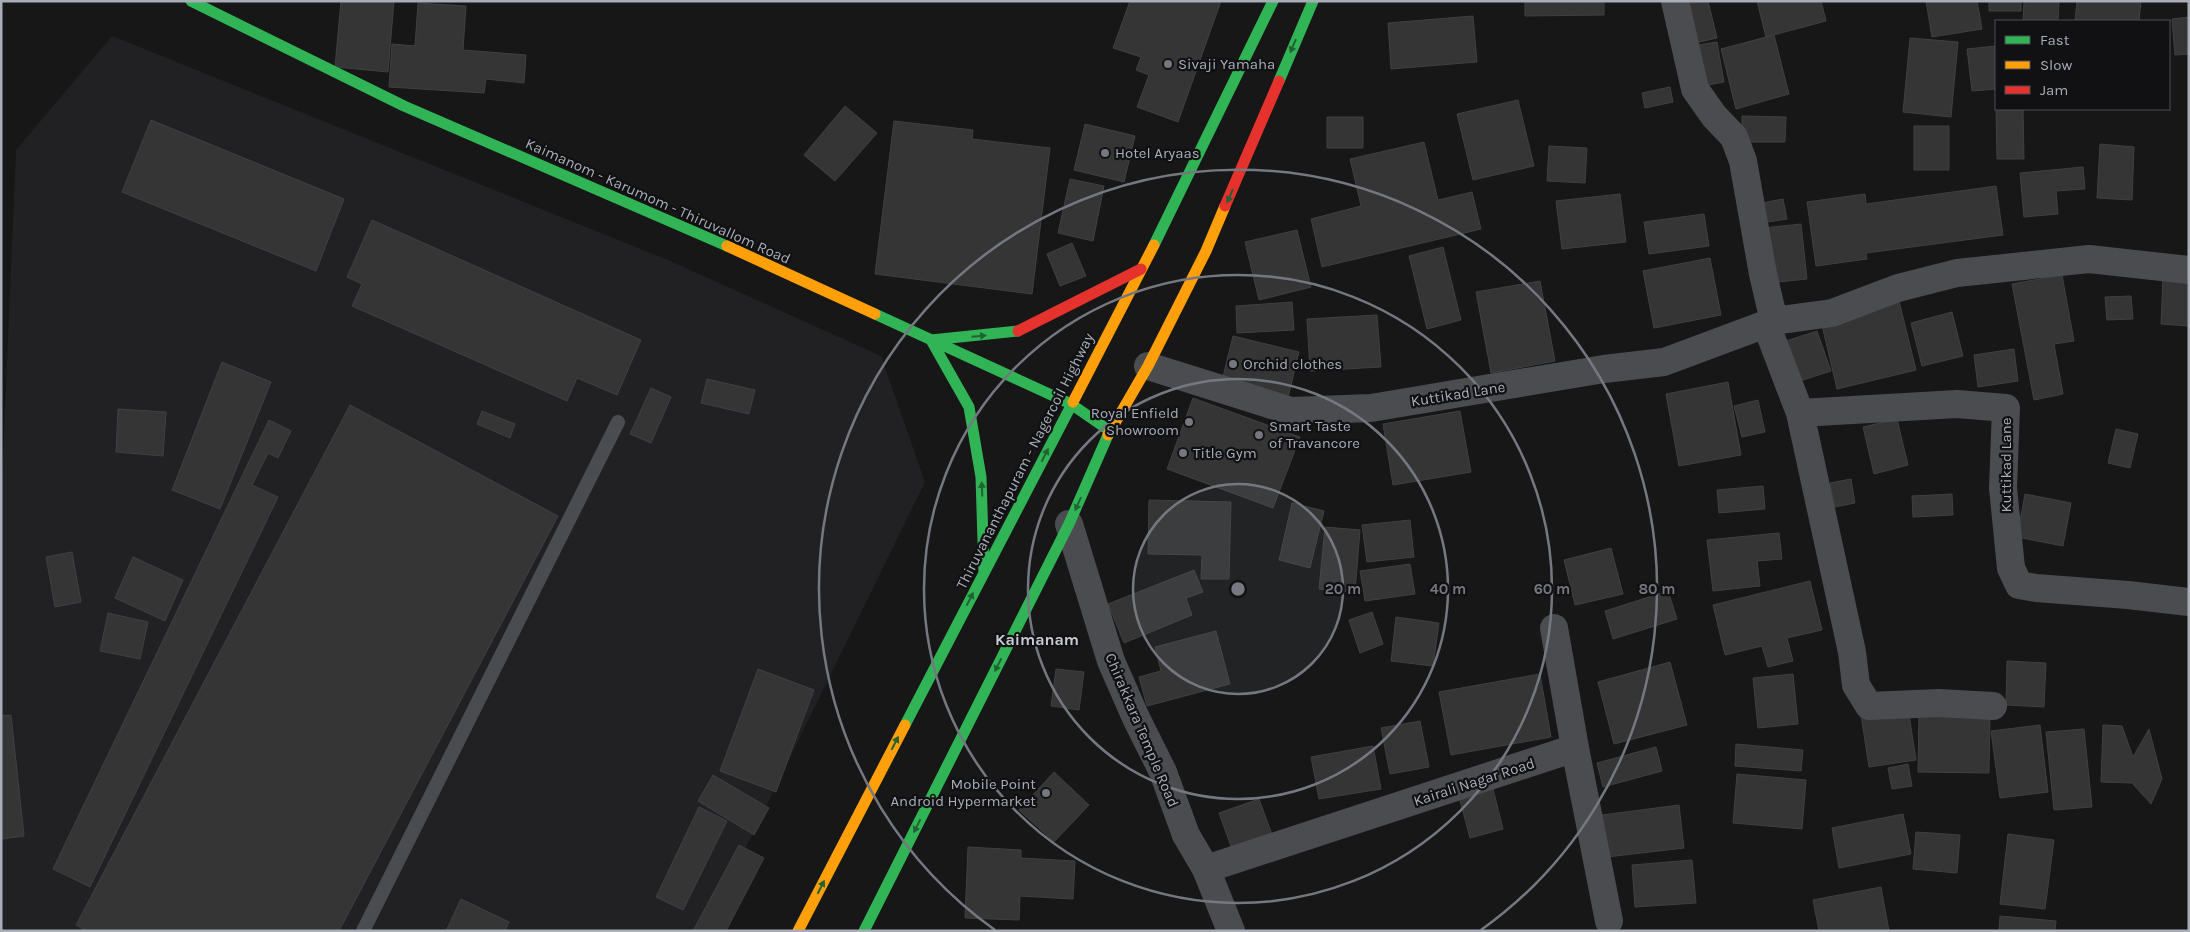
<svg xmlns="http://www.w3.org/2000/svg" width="2190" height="932" viewBox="0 0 2190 932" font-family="Karla,sans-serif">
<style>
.built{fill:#212123}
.building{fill:#353536;stroke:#3f4043}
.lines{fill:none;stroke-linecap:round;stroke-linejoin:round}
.lane{stroke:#4b4c50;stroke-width:14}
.street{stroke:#4b4c50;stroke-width:28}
.fast{stroke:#30b455;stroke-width:11}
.slow{stroke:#ff9f0a;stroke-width:11}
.jam{stroke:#e5322d;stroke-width:11}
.oneway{fill:#206234}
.ring{fill:none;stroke:#757880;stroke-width:2.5}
.poi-dot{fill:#757880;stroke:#111113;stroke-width:2}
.labels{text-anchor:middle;stroke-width:4.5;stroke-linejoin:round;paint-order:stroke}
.poi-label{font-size:15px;fill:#a8adb8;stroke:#111113;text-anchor:start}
.street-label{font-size:15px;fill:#a8adb8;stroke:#111113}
.neighbourhood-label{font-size:16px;font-weight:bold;fill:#c9ccd4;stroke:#111113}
.centre{fill:#757880;stroke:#111113;stroke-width:2.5}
.ring-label{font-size:15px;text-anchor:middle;font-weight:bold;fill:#757880;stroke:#111113;stroke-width:4.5;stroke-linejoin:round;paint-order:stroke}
</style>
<rect width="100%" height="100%" fill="#171717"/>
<path class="built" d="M112,36L668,260L881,356L925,482L705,931H1V503L16,150Z"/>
<path class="building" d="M341,1H394L388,72L335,67Z
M1130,1H1221L1178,122L1137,107L1149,75L1136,70L1141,57L1113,48Z
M1525,1H1604V15L1525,16Z
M1685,1H1708L1717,38L1695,43Z
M1757,1H1821L1826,21L1766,37Z
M1926,1H1977L1982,29L1932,37Z
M1989,1H2021V11H1989Z
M2024,1H2059L2058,21H2023Z
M2077,1H2141L2139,21H2075Z
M418,3L466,6L463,50L526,55L524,83L486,79L484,93L389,87L392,44L415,46Z
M1473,16L1477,62L1391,69L1388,23Z
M2189,17V54L2175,55L2172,19Z
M1774,35L1789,94L1736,109L1721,49Z
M1910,38L1958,42L1951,117L1903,112Z
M1717,42L1724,82L1697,87L1691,46Z
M1996,46V89L1972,91L1967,49Z
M1670,87L1673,102L1645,108L1642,93Z
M1518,100L1534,166L1473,180L1457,114Z
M845,106L877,133L835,181L804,155Z
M1996,109H2023L2024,159H1997Z
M1742,116L1786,117L1785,142H1742Z
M1327,117H1363V148H1327Z
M151,120L344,199L316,271L122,192Z
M894,121L973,130L972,139L1050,148L1032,294L875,274Z
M1085,124L1135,136L1124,182L1074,170Z
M1914,126H1949V170H1914Z
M1424,142L1438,200L1472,192L1481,229L1322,267L1311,219L1361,206L1350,159Z
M2100,144L2134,147L2132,200L2097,198Z
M1549,146L1587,148L1585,183L1547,181Z
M2083,167L2085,189L2056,191L2058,214L2024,217L2020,173Z
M1070,179L1104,186L1093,241L1058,233Z
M1996,186L2003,235L1866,253L1867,259L1816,266L1807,202L1865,194L1866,204Z
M1620,194L1626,242L1562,249L1556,201Z
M1783,199L1787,219L1761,223L1757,204Z
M1704,214L1709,246L1649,254L1644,222Z
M372,220L641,340L617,395L577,378L567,401L352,306L362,284L347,277Z
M1801,224L1807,279L1769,283L1763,228Z
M1297,230L1311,287L1259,300L1245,242Z
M1072,243L1086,276L1060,286L1047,254Z
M1443,247L1461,320L1427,329L1409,256Z
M1710,258L1721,315L1654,328L1643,271Z
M2062,275L2074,341L2054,344L2063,394L2034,400L2012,284Z
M2163,277L2189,278V326L2161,324Z
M1540,281L1555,361L1491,373L1476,292Z
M2131,296L2133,319L2107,320L2105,297Z
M1899,301L1916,370L1837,389L1821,321Z
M1292,302L1294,330L1237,333L1236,306Z
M1952,312L1963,356L1922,366L1911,323Z
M1377,315L1381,367L1310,371L1307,319Z
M1817,331L1831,371L1800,381L1786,341Z
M1233,336L1299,352L1286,406L1220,389Z
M2014,349L2018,381L1978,387L1974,355Z
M222,362L271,382L220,509L172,490Z
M707,379L755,390L749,414L701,403Z
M1728,382L1741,455L1679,466L1666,394Z
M651,388L671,397L651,443L630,434Z
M1193,398L1300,437L1273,508L1167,469Z
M1758,400L1765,432L1742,437L1734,406Z
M350,405L558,516L339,931H86L76,925Z
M118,409L166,412L163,456L116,452Z
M482,411L515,424L510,438L477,424Z
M1460,411L1471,472L1393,485L1383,424Z
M1897,419L1908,465L1874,474L1863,427Z
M269,420L291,431L278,458L268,453L252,485L278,497L90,887L53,869Z
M2116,429L2138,434L2130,468L2108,463Z
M1851,479L1855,503L1835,507L1830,483Z
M1763,486L1765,509L1719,513L1717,490Z
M1952,494L1953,515L1913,517L1912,496Z
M2025,494L2071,503L2063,546L2017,537Z
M1149,500L1231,502L1229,579H1201L1202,555L1148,554Z
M1292,503L1324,511L1310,568L1279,560Z
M1410,520L1414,557L1367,562L1362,525Z
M1325,527L1360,530L1355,592L1319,589Z
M1779,533L1782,559L1757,561L1760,586L1713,591L1707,540Z
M1611,548L1623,594L1575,605L1564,560Z
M72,552L81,602L55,607L46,557Z
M133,557L183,580L165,621L115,598Z
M1410,564L1415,594L1365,601L1360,571Z
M1194,570L1203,592L1186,598L1192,615L1124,643L1108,604Z
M1810,581L1822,630L1787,638L1793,661L1768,667L1762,646L1725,655L1713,605Z
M1668,591L1677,619L1613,639L1605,611Z
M1372,612L1383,644L1360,653L1349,620Z
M108,613L148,622L140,659L100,651Z
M1396,617L1439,623L1433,666L1391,661Z
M1216,631L1230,684L1147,706L1139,677L1161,671L1155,647Z
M2007,661L2046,663L2044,707L2006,705Z
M1670,662L1687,725L1614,744L1598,682Z
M758,669L814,690L776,792L720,771Z
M1056,669L1084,672L1079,710L1051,706Z
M1540,674L1551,737L1451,755L1439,692Z
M1793,674L1798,724L1758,728L1753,678Z
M1908,708L1916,760L1869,767L1861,715Z
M1919,710L1990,711L1989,773L1918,772Z
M11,715L24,836L1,839V716Z
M1420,721L1429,767L1390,774L1381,728Z
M2040,725L2048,792L2000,798L1991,731Z
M2103,725L2122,726L2133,757L2149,729L2162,779L2151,804L2132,783L2101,782Z
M2084,729L2092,807L2054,810L2046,732Z
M1736,744L1803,750L1801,771L1735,766Z
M1373,746L1381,789L1319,799L1311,757Z
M1656,747L1662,771L1603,787L1597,763Z
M1908,764L1912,786L1892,789L1888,768Z
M1054,772L1089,805L1054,842L1019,810Z
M1737,774L1806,780L1802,829L1733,823Z
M713,775L769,808L754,835L698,801Z
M1491,781L1503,829L1470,838L1457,789Z
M1259,799L1273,837L1233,852L1219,813Z
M1679,805L1684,848L1607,857L1602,815Z
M699,807L727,821L683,910L656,897Z
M1903,814L1911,854L1839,868L1832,828Z
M1916,832L1960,835L1957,873L1913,869Z
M2008,834L2054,840L2045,909L2000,904Z
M739,845L764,858L726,931H693Z
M968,847L1021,850V858L1075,861L1073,899L1020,896L1019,920L965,918Z
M1692,860L1696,903L1635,907L1632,865Z
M1881,887L1889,931H1819L1813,900Z
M461,899L509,922L505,931H446Z
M2000,916L2056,921L2055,931H1999Z"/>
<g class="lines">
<path class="lane" d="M363,931L618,422"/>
<path class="street" d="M1675,1L1695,89L1714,116L1734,137L1743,161L1763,274L1774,321
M1766,324L1800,413L1957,404L2006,408L2003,488L2011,568L2019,585L2036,588L2128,595L2189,602
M1148,366L1291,411L1371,408L1604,369L1664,362L1774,321L1832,313L1898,288L1957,273L2089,259L2189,270
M1800,413L1852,652L1856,685L1869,706L1939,703L1993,706
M1069,524L1111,661L1136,718L1163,772L1186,835L1206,869L1231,931
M1554,628L1575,748
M1206,869L1575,748L1609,921"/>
<path class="fast" d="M191,1L404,106L727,246
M1279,81L1313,1
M1154,245L1273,1
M875,314L1071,404L1110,431
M984,573L981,477L969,407L931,340L1018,331
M905,725L1073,402
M864,931L1069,524L1108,435"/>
<path class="slow" d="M727,246L875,314
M1073,402L1154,245
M1108,435L1148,366L1206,251L1225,206
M798,931L905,725"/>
<path class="jam" d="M1225,206L1279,81
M1018,331L1141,269"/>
</g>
<defs><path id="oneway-solid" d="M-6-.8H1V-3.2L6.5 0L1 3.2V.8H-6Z" transform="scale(1.25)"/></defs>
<g class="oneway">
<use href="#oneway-solid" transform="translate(1293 46) rotate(113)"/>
<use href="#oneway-solid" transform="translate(1230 196) rotate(113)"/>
<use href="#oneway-solid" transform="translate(979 336) rotate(-5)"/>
<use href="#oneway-solid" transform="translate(1045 455) rotate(-63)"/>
<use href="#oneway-solid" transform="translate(982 489) rotate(-92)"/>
<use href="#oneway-solid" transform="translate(1078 504) rotate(114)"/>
<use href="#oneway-solid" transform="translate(970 599) rotate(-63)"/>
<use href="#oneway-solid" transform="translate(998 665) rotate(117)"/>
<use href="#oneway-solid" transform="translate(895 743) rotate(-63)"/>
<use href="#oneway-solid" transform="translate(917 826) rotate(117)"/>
<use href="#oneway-solid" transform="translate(821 887) rotate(-63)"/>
</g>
<circle cx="1238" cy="589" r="105" fill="#757880" fill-opacity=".12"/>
<g class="ring">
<circle cx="1238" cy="589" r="105"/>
<circle cx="1238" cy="589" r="210"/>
<circle cx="1238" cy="589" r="314"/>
<path d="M995 930A419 419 0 1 1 1481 930"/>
</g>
<g class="poi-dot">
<circle cx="1168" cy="64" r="5"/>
<circle cx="1105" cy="153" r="5"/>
<circle cx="1233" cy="364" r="5"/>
<circle cx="1189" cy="422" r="5"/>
<circle cx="1259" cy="435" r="5"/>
<circle cx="1183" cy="453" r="5"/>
<circle cx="1046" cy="793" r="5"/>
</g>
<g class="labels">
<g class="poi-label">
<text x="1178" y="69">Sivaji Yamaha</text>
<text x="1115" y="158">Hotel Aryaas</text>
<text x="1243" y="369">Orchid clothes</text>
<text x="1179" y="418" text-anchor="end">Royal Enfield<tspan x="1179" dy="17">Showroom</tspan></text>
<text x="1269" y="431">Smart Taste<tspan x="1269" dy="17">of Travancore</tspan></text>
<text x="1193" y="458">Title Gym</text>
<text x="1036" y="789" text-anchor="end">Mobile Point<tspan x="1036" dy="17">Android Hypermarket</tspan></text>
</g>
<g class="street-label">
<text transform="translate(658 201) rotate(24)" y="5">Kaimanom - Karumom - Thiruvallom Road</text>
<text transform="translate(1458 394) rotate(-9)" y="5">Kuttikad Lane</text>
<text transform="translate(1025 461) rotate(-63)" y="5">Thiruvananthapuram - Nagercoil Highway</text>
<text transform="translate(2006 465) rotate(-90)" y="5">Kuttikad Lane</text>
<text transform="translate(1142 730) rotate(67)" y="5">Chirakkara Temple Road</text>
<text transform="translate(1474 782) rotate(-18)" y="5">Kairali Nagar Road</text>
</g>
<g class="neighbourhood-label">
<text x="1037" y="645">Kaimanam</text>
</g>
</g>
<circle cx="1238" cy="589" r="8" class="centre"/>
<g class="ring-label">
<text x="1343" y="594">20 m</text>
<text x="1448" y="594">40 m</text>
<text x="1552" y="594">60 m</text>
<text x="1657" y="594">80 m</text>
</g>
<rect width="2190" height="932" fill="none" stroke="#a8adb8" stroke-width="5"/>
<rect x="1995" y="20" width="175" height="90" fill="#111113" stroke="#4d4f55"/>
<rect x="2005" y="36" width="25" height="8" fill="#30b455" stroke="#4d4f55"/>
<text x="2040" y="45" font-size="15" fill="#a8adb8">Fast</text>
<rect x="2005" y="61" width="25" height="8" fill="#ff9f0a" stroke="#4d4f55"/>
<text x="2040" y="70" font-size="15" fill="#a8adb8">Slow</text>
<rect x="2005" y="86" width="25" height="8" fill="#e5322d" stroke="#4d4f55"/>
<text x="2040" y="95" font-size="15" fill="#a8adb8">Jam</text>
</svg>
